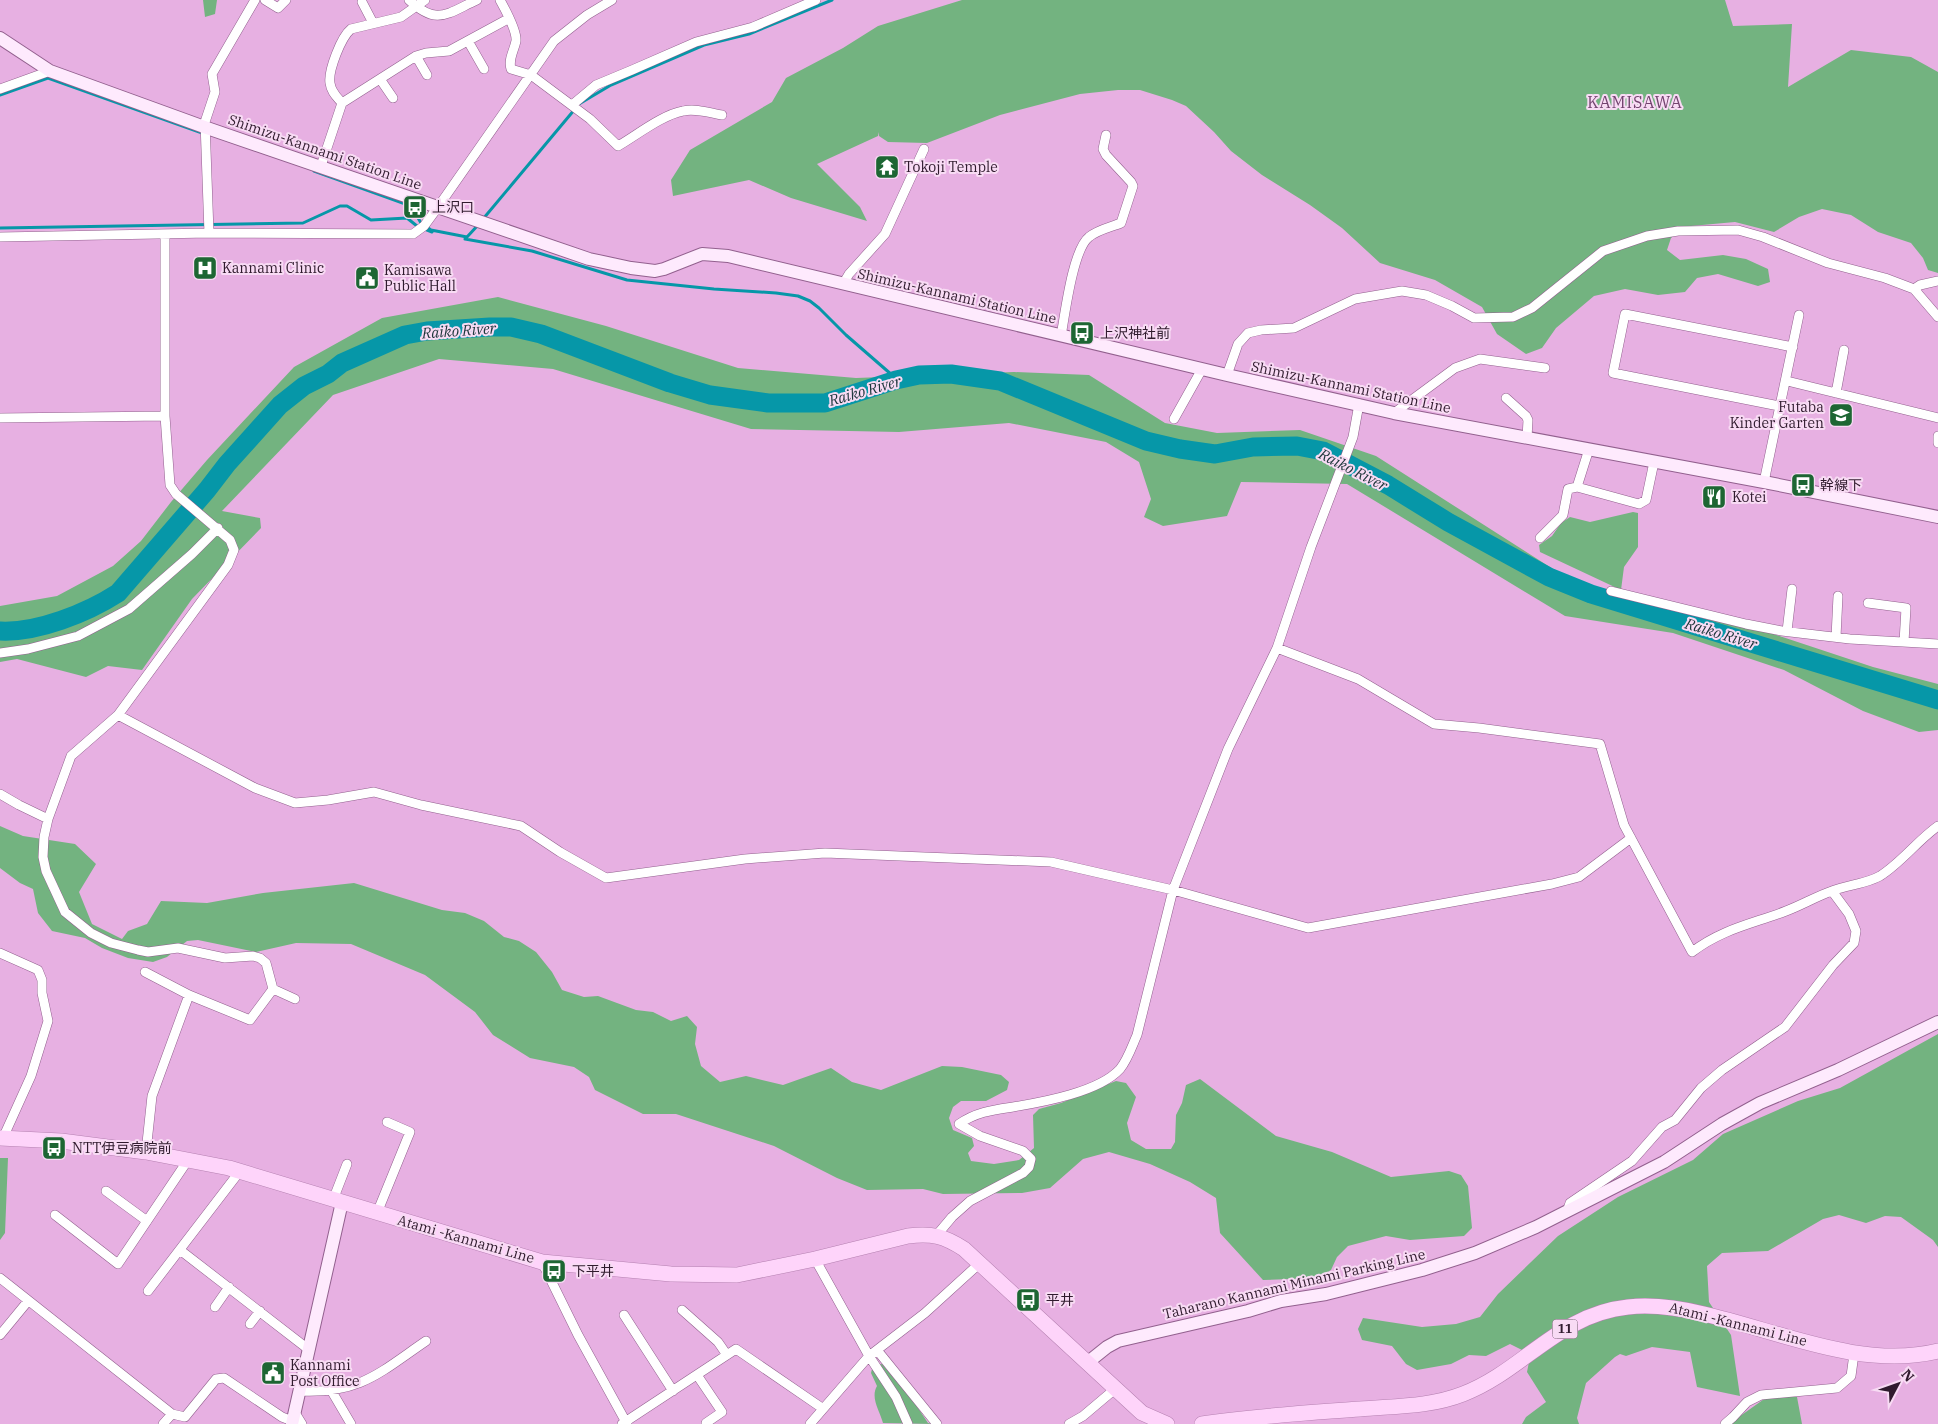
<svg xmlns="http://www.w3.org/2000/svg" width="1938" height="1424" viewBox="0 0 1938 1424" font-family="'IBM Plex Serif','Noto Sans JP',serif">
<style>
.green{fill:#73b380}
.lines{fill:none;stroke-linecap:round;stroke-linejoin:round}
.stream{stroke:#0697a8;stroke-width:3}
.river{stroke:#0697a8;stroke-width:19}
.street-casing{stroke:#92608e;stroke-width:10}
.secondary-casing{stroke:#92608e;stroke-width:14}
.primary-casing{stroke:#b581b1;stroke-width:16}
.street{stroke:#fff;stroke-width:9}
.secondary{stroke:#feeafd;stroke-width:12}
.primary{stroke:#fed4fa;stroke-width:15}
.labels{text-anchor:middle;stroke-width:4;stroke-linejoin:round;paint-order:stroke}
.shield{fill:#f8dbf4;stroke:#6c5569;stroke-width:1}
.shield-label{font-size:12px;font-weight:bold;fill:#301b2e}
.street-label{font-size:14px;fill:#301b2e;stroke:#f8dbf4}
.poi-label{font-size:14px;fill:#301b2e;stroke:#f8dbf4;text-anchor:start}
.water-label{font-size:15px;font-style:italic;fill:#1c353a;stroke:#f8dbf4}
.quarter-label{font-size:16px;letter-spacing:1px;fill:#73436f;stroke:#f8dbf4}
</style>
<rect width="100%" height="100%" fill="#e7b0e2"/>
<path class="green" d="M203,0H217L215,14L205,17Z
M962,0H1725L1733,26L1792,24L1788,87L1851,50L1911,57L1938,72V273L1928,270L1923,258L1911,243L1878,232L1851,215L1822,209L1799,217L1774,232L1735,222L1691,226L1683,229L1671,238L1667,250L1680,260L1723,255L1746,259L1768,269L1770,282L1758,286L1718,274L1697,278L1685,292L1658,295L1625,289L1594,296L1556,328L1542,348L1526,354L1497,334L1482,307L1435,280L1380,263L1342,228L1310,205L1262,175L1231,151L1214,132L1186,106L1172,100L1140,90H1118L1080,94L1000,115L927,143L888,142L879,136V132L878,136L817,164L860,207L867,221L791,198L749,180L673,196L671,180L690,150L772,102L786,78L843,48L878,26Z
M498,297L606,326L738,368L856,378L1014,372L1089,375L1165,423L1217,433L1300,430L1376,456L1575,583L1652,605L1737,622L1873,667L1938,684V730L1919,732L1863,711L1784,670L1673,633L1565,616L1347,484L1241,482L1227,516L1163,526L1144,517L1151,499L1139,462L1106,442L1009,423L899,432L751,429L553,369L439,359L333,395L222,511L260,518L261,528L192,599L142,670L108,666L86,677L17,659L0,662V606L57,596L113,566L141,541L171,502L207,460L294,367L382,318Z
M1633,512L1638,513V547L1624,567L1621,590L1540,552L1539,545L1552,536L1561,523L1570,517L1590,522Z
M0,826L23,836L75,844L96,864L79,892L92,924L122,939L128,931L147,924L161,901L207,903L263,893L354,883L442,910L465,913L484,921L504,937L519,941L536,952L552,972L562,990L584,997L598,996L636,1010L653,1012L671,1021L687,1016L697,1027L695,1044L701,1066L720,1082L746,1076L783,1085L831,1068L852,1082L881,1090L942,1066L962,1067L1001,1075L1009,1082L1007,1090L986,1101H961L953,1107L949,1118L953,1130L972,1138L974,1146L968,1153L971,1161L994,1164L1019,1160L1034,1148L1033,1115L1039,1109L1061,1103L1116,1081L1126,1083L1136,1097L1127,1123L1131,1140L1146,1149H1171L1175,1142L1176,1115L1182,1103L1186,1085L1200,1079L1276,1136L1332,1152L1391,1177L1449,1171L1461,1175L1468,1186L1472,1228L1464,1236L1410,1240L1386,1236L1348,1246L1337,1257L1331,1270L1317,1278L1263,1280L1220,1233L1216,1198L1190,1182L1150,1164L1109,1152L1083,1159L1050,1188L1022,1193L943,1194L923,1189L867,1190L837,1178L774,1146L676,1114H643L595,1090L589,1077L574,1067L530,1058L493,1035L475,1012L425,975L351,944L296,943L256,952L198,940L187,941L167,957L153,962L128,958L102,948L85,938L52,931L38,913L33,889L20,883L0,868Z
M1938,1034V1247L1933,1240L1901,1217L1885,1216L1866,1223L1839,1215L1823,1219L1768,1251L1722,1253L1707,1266L1709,1302L1731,1335L1740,1396L1697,1387L1690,1352L1652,1347L1626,1356L1620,1354L1615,1357L1586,1383L1577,1418L1579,1424H1522L1526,1417L1546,1402L1527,1372L1529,1362L1554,1334L1522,1350L1510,1344L1486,1356L1469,1355L1451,1364L1417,1370L1406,1364L1392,1346L1362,1340L1358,1329L1363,1318L1422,1327L1456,1324L1480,1317L1498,1294L1558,1236L1618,1197L1693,1160L1723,1134L1798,1101L1840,1088Z
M0,1158H8L5,1233L0,1240Z
M882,1364L912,1399L928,1423L933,1424L883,1423C880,1411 870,1398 877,1386L871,1373L872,1369L877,1365Z
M1767,1397H1797L1802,1424H1729Z"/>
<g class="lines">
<path class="stream" d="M0,95L48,78L205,134
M579,104L611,85L704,45L749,34L832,0
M314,171L411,206L421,223L431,230L467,237L479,224
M483,219L575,109
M0,228L303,223L340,206H347L371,220L407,218L417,226L432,232
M465,239L532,251L627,280L714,289L776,293L798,296L810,301L819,308L846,335L892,375L896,380"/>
<path class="river" d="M0,631C37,633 87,613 118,593L207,490L227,464L280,405L304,386L328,374L342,363L405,335L427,331L490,327H511L541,334L670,383L710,395L768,403H825L896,380L919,375L951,374L1000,381L1146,441L1180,449L1215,454L1253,447L1297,446L1323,451L1388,485L1448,522L1549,577L1591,594L1938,700"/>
<defs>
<path id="street" d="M265,0L278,8L286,0
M409,0C437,26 446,14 477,0
M500,0C505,9 517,31 516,41C514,51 508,59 511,69L531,75L590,119L618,146C637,135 662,115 683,111C696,108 710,113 722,115
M362,2L373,23
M468,41L484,69
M416,56L427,75
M380,79L393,98
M0,89L50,71
M342,103L416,56L426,53L449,51L508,19
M572,105L596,85L632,70L696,42L753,27L816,0
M321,166L342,103C337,97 331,92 330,83C328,71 341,37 351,29L401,17L425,0
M209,233L205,122L215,92L212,74L255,0
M165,235V416L170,485L176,494L230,540L234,550L228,565L118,715L71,756L48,819L44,837L43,857L46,871L65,912L91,933L111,943L138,950L148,952L178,948L225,958L253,956L260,958L266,963L273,989L295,999
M0,237L209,233L413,234L424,226L438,207L554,41L587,15L612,0
M843,284L849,274L885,234L924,149
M1914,289L1920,285L1938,281
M1061,336C1065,314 1073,249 1089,237C1097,230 1111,227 1121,223L1133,186L1131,182L1106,155L1103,149L1106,135
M1227,375L1238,344L1248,333L1261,330L1294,328L1355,299L1402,291L1426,295L1452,306L1474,318L1513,317L1532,308L1603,251L1647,236L1678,231L1738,230L1763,237L1828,263L1885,278L1914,289L1938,317
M1787,381L1938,418
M1836,393L1844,350
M1506,398L1526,416L1528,420L1527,438
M1779,406L1613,373L1625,314L1793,347
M1394,413L1455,368L1480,359L1545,368
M0,418L165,416
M1174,419L1202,369
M1938,436V443
M1589,449L1577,487L1639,504L1646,500L1654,462
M1764,482L1799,315
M1540,538L1563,515L1568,489L1577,487
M1611,591L1746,624L1782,631L1850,639L1938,644
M1868,603L1906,608L1904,642
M1787,631L1792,589
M1836,637L1838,596
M1277,648L1358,679L1434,724L1479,728L1600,744L1624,825L1692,952C1722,929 1752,924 1786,911C1802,905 1817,896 1832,891C1847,885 1866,884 1880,876C1901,863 1918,840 1938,826
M0,653L28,649L78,636L129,609L192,554L218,528
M118,715L255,788L295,803L328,800L374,792L421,805L521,826L560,852L606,878L745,859L825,853L1051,862L1173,890L1308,928L1552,884L1579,877L1631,838
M0,794L19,805L48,819
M0,953L38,970L42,980V993L48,1021L31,1076L3,1138
M145,972L189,995L250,1020L273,989
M146,1152L152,1096L189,995
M106,1191L147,1221
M333,1200L347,1164
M1567,1212L1570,1203L1632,1161L1662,1127L1675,1120L1701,1088L1722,1070L1785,1027L1833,965L1854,943L1856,931L1849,914L1832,891
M377,1213L410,1132L387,1122
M55,1215L118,1264L188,1160
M936,1236L952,1217L970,1201L1023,1173L1029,1167L1031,1159L1023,1151L980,1136L959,1124C976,1112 993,1110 1013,1107C1043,1102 1099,1092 1120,1069C1128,1059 1132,1046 1137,1035L1173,890L1228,749L1277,648L1311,547L1353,437L1359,404
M180,1250L308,1349
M542,1262L578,1335L627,1424
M0,1278L172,1414L163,1424
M148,1291L240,1171
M215,1307L229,1287
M682,1310L718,1342L727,1355
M624,1315L673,1391
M250,1324L260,1311
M0,1335L28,1301
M877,1350L937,1424
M697,1375L722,1412L706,1423
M331,1390L351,1424
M299,1391C360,1394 379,1373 426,1341
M294,1411L302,1424
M172,1414L185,1417L216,1379L224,1378L282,1417L292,1421
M622,1424L736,1349L822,1408
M810,1424L869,1356L815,1259
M908,1424L896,1397L869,1356L925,1313L980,1263
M1069,1424L1083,1416L1115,1389
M1725,1424L1733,1417L1747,1402L1761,1395L1837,1388L1851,1376L1854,1354"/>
<path id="secondary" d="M0,38L50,71L207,128L589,259L631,268L655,271L664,269L702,254L728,256L1227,375L1394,413L1764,482L1938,517
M1087,1363L1107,1347L1118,1341L1248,1311L1281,1301L1326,1294L1422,1270L1475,1253L1536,1227L1664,1162L1722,1124L1760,1103L1838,1070L1938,1022
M292,1424L342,1202"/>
<path id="primary" d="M0,1138L61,1141L146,1152L229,1168L542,1262L671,1274L737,1275L815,1259L908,1236C932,1233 944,1236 964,1249L1142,1413L1167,1424
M1202,1424C1255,1416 1307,1413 1360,1409C1394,1406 1430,1407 1463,1394C1523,1371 1559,1314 1628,1307C1654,1304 1679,1308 1704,1314C1779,1331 1862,1370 1938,1351"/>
</defs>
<use href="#street" class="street-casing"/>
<use href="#secondary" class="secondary-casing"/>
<use href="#primary" class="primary-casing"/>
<use href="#street" class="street"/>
<use href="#secondary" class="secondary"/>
<use href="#primary" class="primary"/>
</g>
<defs>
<symbol id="temple-square" viewBox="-11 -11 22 22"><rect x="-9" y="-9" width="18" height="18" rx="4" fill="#1d6633" stroke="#f8dbf4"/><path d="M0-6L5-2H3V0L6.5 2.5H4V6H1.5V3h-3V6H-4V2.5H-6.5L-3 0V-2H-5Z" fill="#fff"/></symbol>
<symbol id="bus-square" viewBox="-11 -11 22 22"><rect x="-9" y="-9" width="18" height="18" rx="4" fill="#1d6633" stroke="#f8dbf4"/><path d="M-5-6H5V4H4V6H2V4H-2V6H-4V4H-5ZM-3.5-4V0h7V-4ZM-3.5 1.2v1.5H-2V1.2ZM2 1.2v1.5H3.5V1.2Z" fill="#fff"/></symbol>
<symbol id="hospital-square" viewBox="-11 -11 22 22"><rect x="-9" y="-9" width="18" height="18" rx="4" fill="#1d6633" stroke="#f8dbf4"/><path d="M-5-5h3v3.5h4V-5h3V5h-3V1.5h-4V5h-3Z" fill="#fff"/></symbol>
<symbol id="civic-square" viewBox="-11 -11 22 22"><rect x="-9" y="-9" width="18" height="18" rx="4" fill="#1d6633" stroke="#f8dbf4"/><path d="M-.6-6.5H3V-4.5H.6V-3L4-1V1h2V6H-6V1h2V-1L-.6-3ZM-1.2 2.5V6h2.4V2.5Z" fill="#fff"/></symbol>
<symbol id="school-square" viewBox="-11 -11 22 22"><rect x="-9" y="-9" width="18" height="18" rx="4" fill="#1d6633" stroke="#f8dbf4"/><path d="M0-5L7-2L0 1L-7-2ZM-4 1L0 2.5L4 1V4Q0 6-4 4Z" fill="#fff"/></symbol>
<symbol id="restaurant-square" viewBox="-11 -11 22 22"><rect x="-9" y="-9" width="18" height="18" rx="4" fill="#1d6633" stroke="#f8dbf4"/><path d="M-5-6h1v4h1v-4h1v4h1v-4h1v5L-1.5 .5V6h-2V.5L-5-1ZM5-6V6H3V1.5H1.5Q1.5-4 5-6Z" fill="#fff"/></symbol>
</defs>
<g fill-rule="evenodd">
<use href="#temple-square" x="873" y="153" width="28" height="28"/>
<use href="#bus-square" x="401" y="193" width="28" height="28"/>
<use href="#hospital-square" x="191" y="254" width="28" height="28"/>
<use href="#civic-square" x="353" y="264" width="28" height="28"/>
<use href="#bus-square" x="1068" y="319" width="28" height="28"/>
<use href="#school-square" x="1827" y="401" width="28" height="28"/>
<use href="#bus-square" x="1789" y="471" width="28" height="28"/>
<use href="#restaurant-square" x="1700" y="483" width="28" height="28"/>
<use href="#bus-square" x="40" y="1134" width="28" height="28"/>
<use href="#bus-square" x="540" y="1257" width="28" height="28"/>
<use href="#bus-square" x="1014" y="1286" width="28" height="28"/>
<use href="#civic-square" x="259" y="1359" width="28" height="28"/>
</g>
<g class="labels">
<rect class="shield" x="1552.5" y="1319.5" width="25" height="19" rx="4"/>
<g class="shield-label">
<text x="1565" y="1333">11</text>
</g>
<g class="street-label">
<text transform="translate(325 152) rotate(19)" y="5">Shimizu-Kannami Station Line</text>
<text transform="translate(957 296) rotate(13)" y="5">Shimizu-Kannami Station Line</text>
<text transform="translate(1351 387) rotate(12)" y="5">Shimizu-Kannami Station Line</text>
<text transform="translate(466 1239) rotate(16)" y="5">Atami -Kannami Line</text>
<text transform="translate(1294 1284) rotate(-13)" y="5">Taharano Kannami Minami Parking Line</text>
<text transform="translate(1738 1324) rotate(14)" y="5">Atami -Kannami Line</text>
</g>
<g class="poi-label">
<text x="904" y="172">Tokoji Temple</text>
<text x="432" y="212">上沢口</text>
<text x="222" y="273">Kannami Clinic</text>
<text x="384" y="275">Kamisawa<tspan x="384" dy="16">Public Hall</tspan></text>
<text x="1100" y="338">上沢神社前</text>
<text x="1824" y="412" text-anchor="end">Futaba<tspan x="1824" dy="16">Kinder Garten</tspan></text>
<text x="1820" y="490">幹線下</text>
<text x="1732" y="502">Kotei</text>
<text x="72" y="1153">NTT伊豆病院前</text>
<text x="572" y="1276">下平井</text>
<text x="1046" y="1305">平井</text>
<text x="290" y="1370">Kannami<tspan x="290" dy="16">Post Office</tspan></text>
</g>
<g class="water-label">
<text transform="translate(459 331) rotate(-4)" y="5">Raiko River</text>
<text transform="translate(865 391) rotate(-16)" y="5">Raiko River</text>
<text transform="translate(1353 470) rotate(27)" y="5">Raiko River</text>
<text transform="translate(1721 634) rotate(17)" y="5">Raiko River</text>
</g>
<g class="quarter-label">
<text x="1635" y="108">KAMISAWA</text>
</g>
</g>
<g transform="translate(1898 1384) rotate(49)" stroke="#f8dbf4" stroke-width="4" paint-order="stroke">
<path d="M0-4L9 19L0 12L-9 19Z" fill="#301b2e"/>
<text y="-8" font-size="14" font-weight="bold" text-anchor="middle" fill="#301b2e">N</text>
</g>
</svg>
